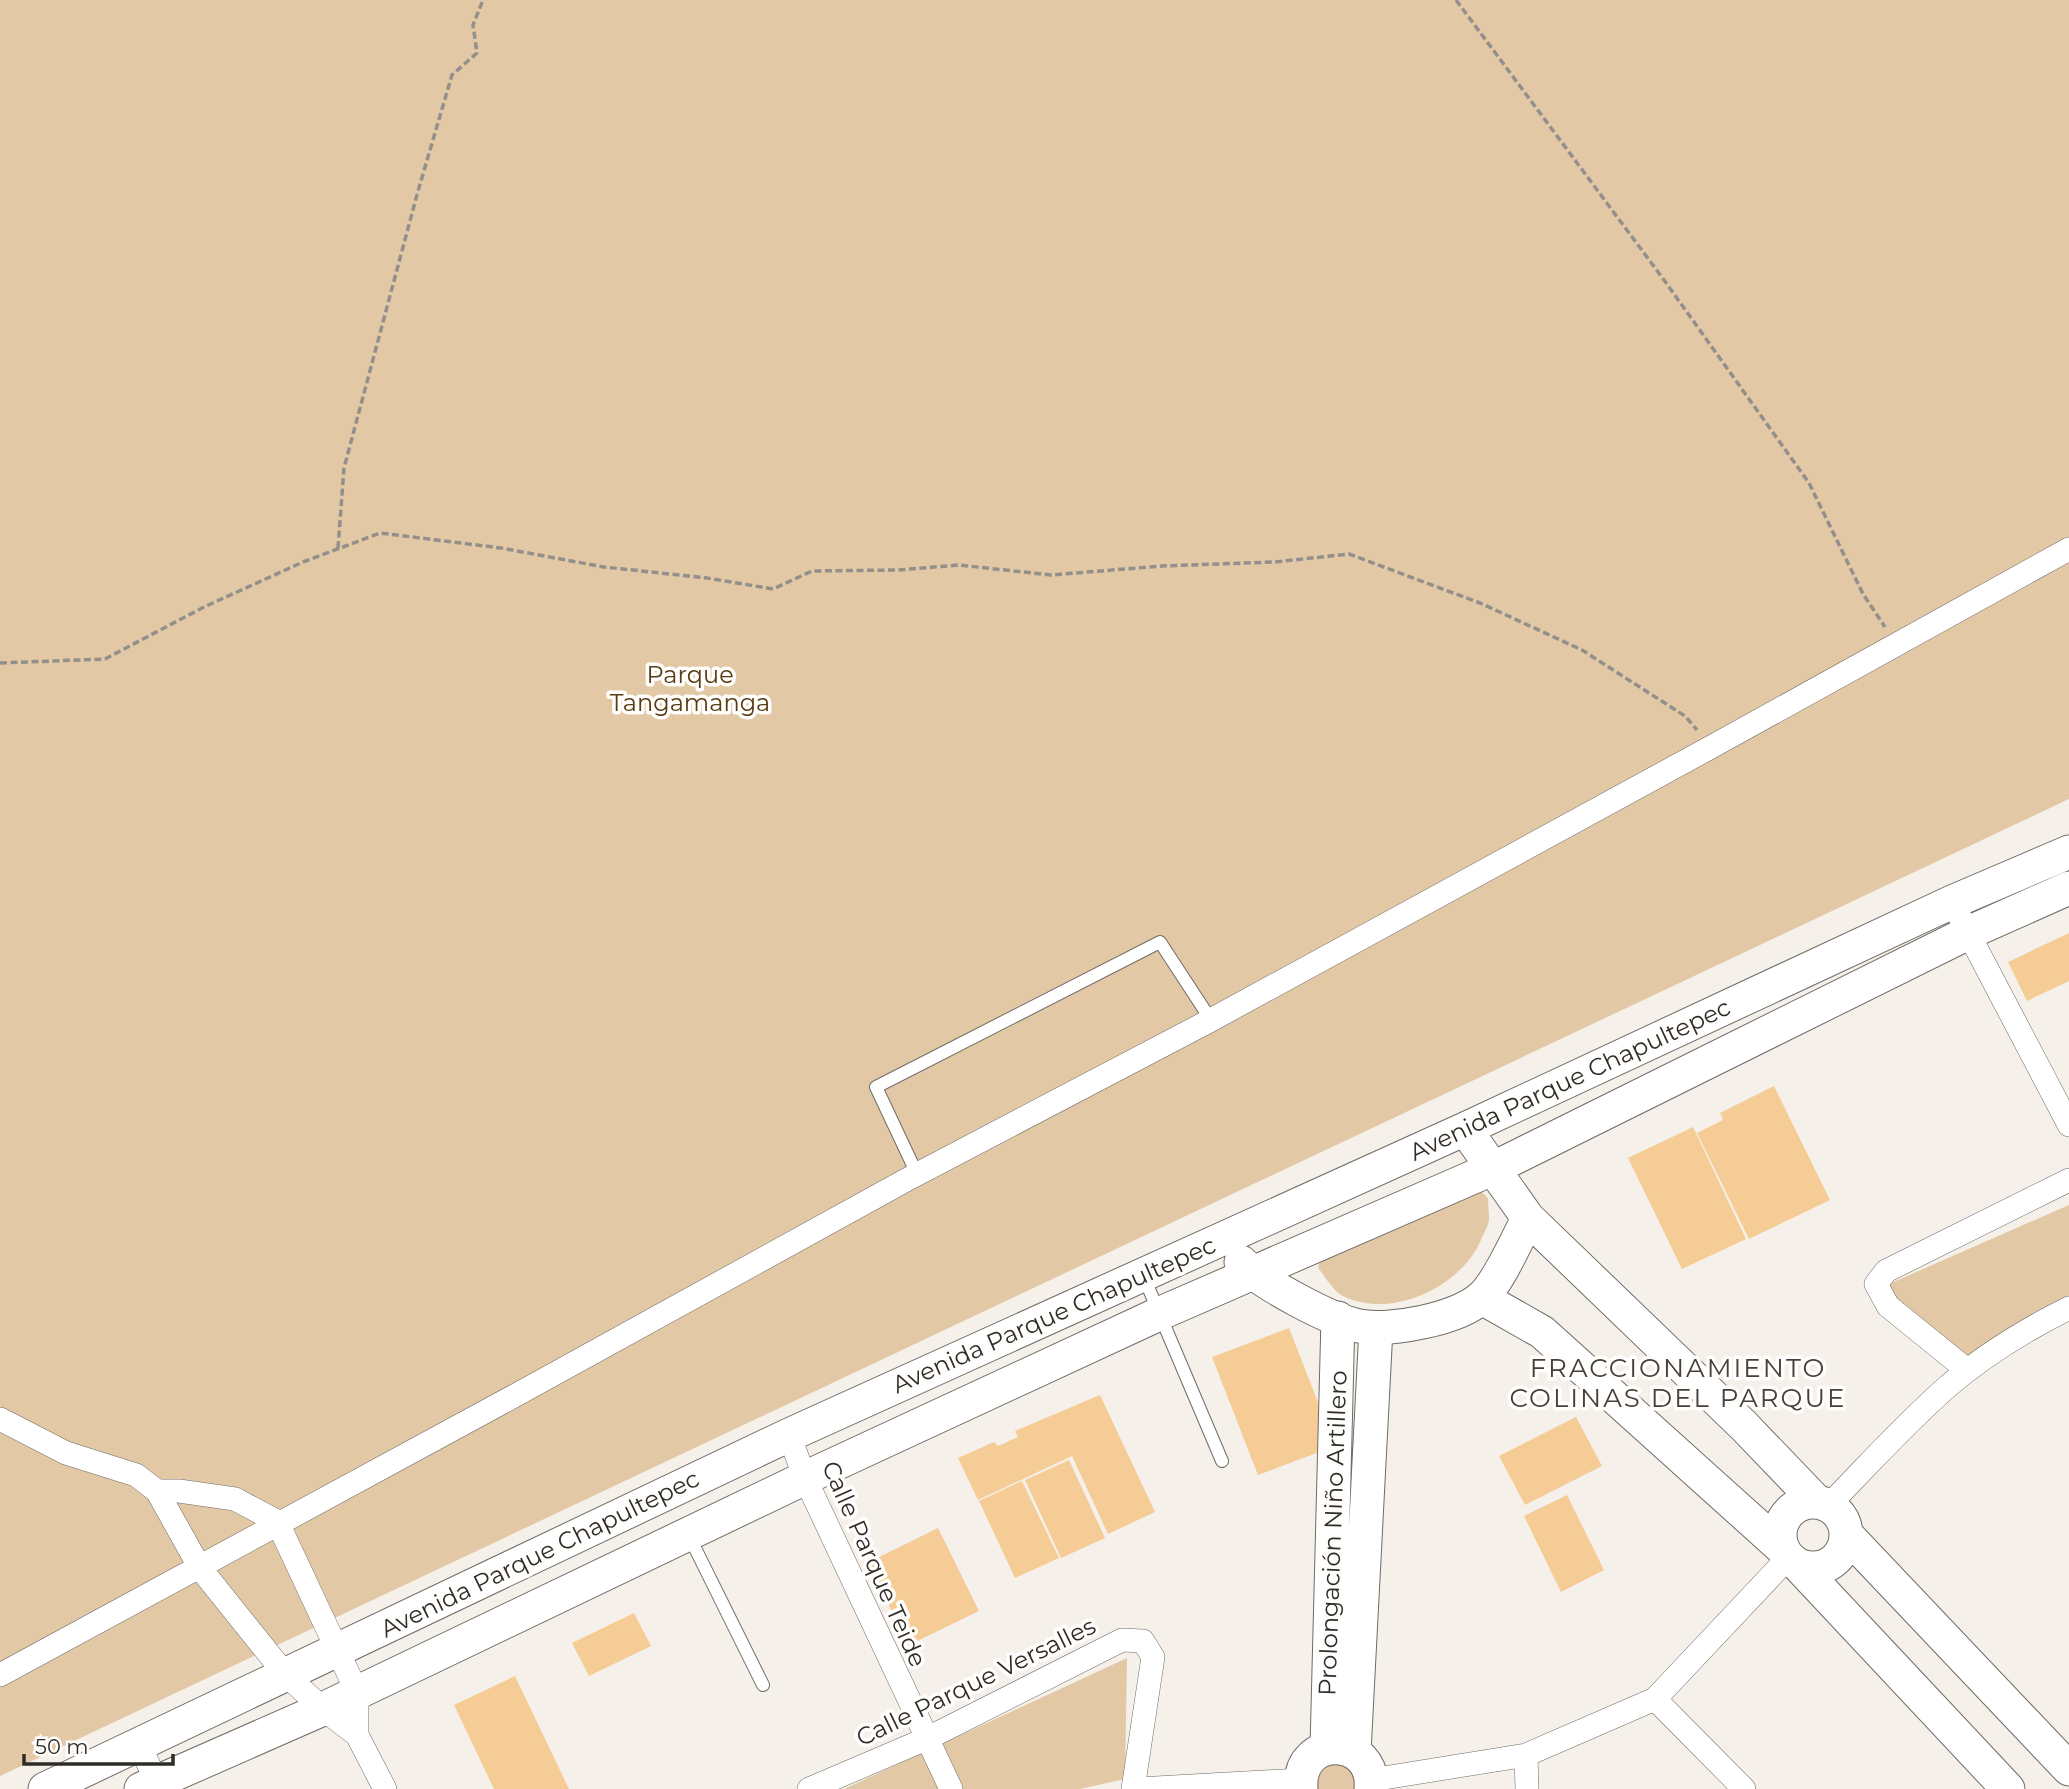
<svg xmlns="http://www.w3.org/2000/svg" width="2069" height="1789" viewBox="0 0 2069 1789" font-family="Montserrat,sans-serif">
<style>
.green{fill:#e3c8a6}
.building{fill:#f5cc96}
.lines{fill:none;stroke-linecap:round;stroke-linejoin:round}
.lane-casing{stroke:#6f6b65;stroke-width:14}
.street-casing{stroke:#6f6b65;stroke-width:24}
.secondary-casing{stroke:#6f6b65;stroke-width:35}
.path{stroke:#93908b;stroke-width:3.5;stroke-dasharray:7 3.5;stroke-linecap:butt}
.lane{stroke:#fff;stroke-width:12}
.street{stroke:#fff;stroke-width:23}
.secondary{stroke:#fff;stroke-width:33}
.labels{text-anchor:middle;stroke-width:7;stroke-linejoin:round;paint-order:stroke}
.park-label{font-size:24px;fill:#573b12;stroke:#fffefc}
.street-label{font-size:24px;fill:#2e2c29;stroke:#fffefc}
.neighbourhood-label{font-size:26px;letter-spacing:2px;fill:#44403b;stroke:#fffefc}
</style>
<rect width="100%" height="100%" fill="#f5f0e9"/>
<path class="green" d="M0,0H2069V799L0,1776Z
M1476,1186L1488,1198C1488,1205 1489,1213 1489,1220C1488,1227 1483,1234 1481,1240C1461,1287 1391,1320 1343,1296C1333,1291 1325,1276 1318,1268L1321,1257Z
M2069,1205V1300L1966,1363L1882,1287Z
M1127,1658L1125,1779L1080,1789H844Z
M1327,1748L1371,1789H1301Z"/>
<path class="building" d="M2069,933V981L2027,1001L2008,962Z
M1774,1086L1830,1200L1749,1239L1697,1133L1723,1120L1720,1113Z
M1693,1127L1746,1239L1682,1269L1628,1158Z
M1289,1328L1335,1446L1258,1475L1212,1357Z
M1100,1395L1155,1512L1108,1534L1072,1456L978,1500L958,1458L994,1442L998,1446L1018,1437L1015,1431Z
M1576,1417L1602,1466L1525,1505L1499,1456Z
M1069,1460L1105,1538L1061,1558L1025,1480Z
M1022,1481L1059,1558L1015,1578L979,1501Z
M1567,1495L1604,1570L1561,1592L1524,1516Z
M938,1528L979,1611L909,1645L867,1563Z
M634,1613L651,1646L589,1676L572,1643Z
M515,1676L569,1789H494L454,1705Z"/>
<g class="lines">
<defs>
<path id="lane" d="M917,1174L876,1087L1160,942L1211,1020
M1143,1275L1222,1461
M688,1534L763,1685"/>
<path id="street" d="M1952,902L2069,1125
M1967,1370L1888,1306L1876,1284L1886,1271L2069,1180
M0,1419L66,1453L136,1475L157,1491L200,1568L285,1674L323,1709L357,1735L385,1789
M789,1435L805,1478L951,1789
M157,1491H179L235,1499L280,1523L283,1534L357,1692V1735
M1828,1506C1867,1466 1905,1424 1947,1387C1984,1355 2025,1330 2069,1308
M0,1675L516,1395L908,1179L1211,1020L1713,746L2069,549
M1655,1699L1744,1789
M139,1744L160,1789
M1526,1755L1527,1789
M1371,1780L1526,1755L1655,1699L1788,1558
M809,1789L926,1739L1122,1640L1143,1641L1153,1657L1133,1789
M1138,1789L1300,1780"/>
<path id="secondary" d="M1465,1129L1528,1218L1744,1426L1817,1502
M1241,1262C1261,1283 1330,1320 1359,1326C1389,1332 1459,1319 1482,1297C1498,1283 1518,1238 1528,1218
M1482,1298L1542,1332L1782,1548
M1780 1535a33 33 0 1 1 66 0a33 33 0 1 1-66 0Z
M1846,1534L2069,1769
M1797,1564L2008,1789
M1327,1748L1338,1318
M1354,1752L1376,1328
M45,1789L789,1435L1465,1129L1952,902L2069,852
M141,1789L323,1709L805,1478L1161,1313L1494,1168L1968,933L2069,888
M1301,1789C1297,1732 1376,1736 1371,1789"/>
</defs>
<use href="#lane" class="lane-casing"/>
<use href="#street" class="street-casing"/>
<use href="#secondary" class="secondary-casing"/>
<path class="path" d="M1456,0L1664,280L1809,483L1863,594L1885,627
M338,548L344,468L418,191L452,75L477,53L473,25L483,0
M0,663L105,659L204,607L303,562L380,533L501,548L604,567L707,578L773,589L812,571L898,570L959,565L1051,575L1162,566L1275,562L1349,554L1480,603L1582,650L1685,716L1697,730"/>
<use href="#lane" class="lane"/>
<use href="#street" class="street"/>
<use href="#secondary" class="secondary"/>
</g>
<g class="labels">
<g class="park-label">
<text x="690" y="683">Parque<tspan x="690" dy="28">Tangamanga</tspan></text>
</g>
<g class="street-label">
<text transform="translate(1570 1080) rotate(-25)" y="8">Avenida Parque Chapultepec</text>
<text transform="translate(1054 1315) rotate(-24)" y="8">Avenida Parque Chapultepec</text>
<text transform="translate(1333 1533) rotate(-88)" y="8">Prolongación Niño Artillero</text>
<text transform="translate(540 1554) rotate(-26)" y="8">Avenida Parque Chapultepec</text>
<text transform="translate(874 1564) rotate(66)" y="8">Calle Parque Teide</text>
<text transform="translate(976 1682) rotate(-26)" y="8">Calle Parque Versalles</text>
</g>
<g class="neighbourhood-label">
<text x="1678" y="1377">FRACCIONAMIENTO<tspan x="1678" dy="30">COLINAS DEL PARQUE</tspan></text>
</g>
</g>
<path d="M24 1754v10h149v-10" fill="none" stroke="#2e2c29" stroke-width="3.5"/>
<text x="35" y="1754" font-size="21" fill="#2e2c29" stroke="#fffefc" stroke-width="5" paint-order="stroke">50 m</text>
</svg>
